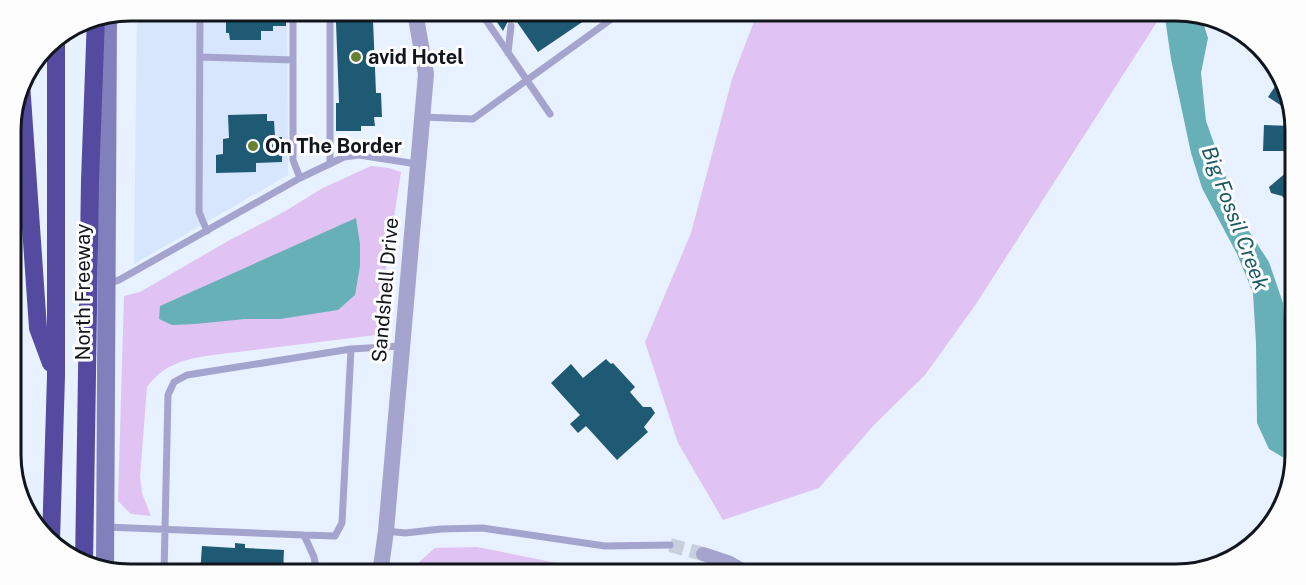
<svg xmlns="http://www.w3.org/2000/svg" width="1306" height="585" viewBox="0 0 1306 585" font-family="'Public Sans',sans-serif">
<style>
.built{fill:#d7e6fd}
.green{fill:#e0c3f2}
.water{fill:#67b0b8}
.building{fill:#1f5a75}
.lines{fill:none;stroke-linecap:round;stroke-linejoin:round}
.minor-tunnel{stroke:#c8d0dd;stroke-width:14;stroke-dasharray:14 7;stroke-linecap:butt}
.service{stroke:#a5a4ce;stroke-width:7}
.minor{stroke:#a5a4ce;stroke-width:14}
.tertiary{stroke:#a5a4ce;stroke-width:16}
.secondary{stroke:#817fbc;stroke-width:18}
.motorway{stroke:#544aa0;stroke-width:18}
.poi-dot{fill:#678032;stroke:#fdfdfd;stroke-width:2}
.labels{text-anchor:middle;stroke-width:6;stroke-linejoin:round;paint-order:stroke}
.poi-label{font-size:20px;font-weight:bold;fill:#11161d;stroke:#fdfdfd;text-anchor:start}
.street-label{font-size:20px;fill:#11161d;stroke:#fdfdfd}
.water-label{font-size:21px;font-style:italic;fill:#1c5a61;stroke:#fdfdfd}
.rim{fill:none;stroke:#11161d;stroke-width:3}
</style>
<rect width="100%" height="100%" fill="#e8f1ff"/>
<path class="built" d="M137,11H287L288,175L134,264Z"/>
<path class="green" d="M758,11H1164L976,304L925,375L874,425L819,488L723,520L678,443L645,342L691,233L732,79Z
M371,166L389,168L401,172L376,335L229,353C197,357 167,359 147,387L140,477L142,493L151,516L131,514L118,501L124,296L140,292L228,241L282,213L323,188Z
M477,547L587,569L663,571L671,574H418L419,562L435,548Z"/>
<path class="water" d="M1164,11H1176L1201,16L1208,38L1201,73L1206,121L1241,219L1269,262L1283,303L1288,380L1285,418L1295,427L1294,464L1269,449L1257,423L1256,343L1253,293L1237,254L1202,188L1191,153L1171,59Z
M356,218L360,244V266L355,295L338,310L280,319H245L195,324L172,325L159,319L160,306Z"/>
<path class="building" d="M220,10H286V26H273V31H261V40H230L229,33H226V21H220Z
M500,10H600L538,52L517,22L508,21L503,31L493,16Z
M373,20L376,93H381L382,117H374L375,126H361V131H336V103H339L336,22Z
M1280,79L1294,114L1268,97Z
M267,114V121H274L275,137H282V162L256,163V172L216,173V155L223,154V139L229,138L228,115Z
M1264,125L1294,126L1295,151H1263Z
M1295,165V198L1288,203L1282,196L1271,193L1269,187Z
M606,359L611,364L613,363L635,387L630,392L643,407H651L655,413L644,427L648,432L617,460L586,426L578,433L570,424L580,415L551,383L571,364L583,378Z
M235,543L245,544V548L284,550L283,574H200L202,546L235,548Z"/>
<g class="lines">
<path class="minor-tunnel" d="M670,545L703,554"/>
<path class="service" d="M200,10L199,212L207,231
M293,10V160L300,178
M479,10L550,114
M508,53L511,26
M200,57L293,60
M422,117L473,119L624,10
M330,164V10
M108,283L119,280L300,178L344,157L359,155L417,164
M106,527L304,535L314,557L317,574
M386,531L405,533L441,529L482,528L605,546L670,545
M304,535L335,536L342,523L351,349
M164,574L168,395L174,382L187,375L351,349L401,346"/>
<path class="minor" d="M703,554L730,563L749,574"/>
<path class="tertiary" d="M380,574L386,531L426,74L416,18L413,10"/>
<path class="secondary" d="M105,570L108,15"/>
<path class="motorway" d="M21,83L38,328L51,363
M51,540L56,376V37
M84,565L90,181L96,17"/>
</g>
<g class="poi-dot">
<circle cx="356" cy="57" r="6"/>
<circle cx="253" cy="146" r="6"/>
</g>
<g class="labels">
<g class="poi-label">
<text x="368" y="64">avid Hotel</text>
<text x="265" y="153">On The Border</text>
</g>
<g class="street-label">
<text transform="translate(385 290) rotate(-85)" y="7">Sandshell Drive</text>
<text transform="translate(83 292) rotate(-90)" y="7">North Freeway</text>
</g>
<g class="water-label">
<text transform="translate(1235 218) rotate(69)" y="7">Big Fossil Creek</text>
</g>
</g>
<path d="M0 0H1306V585H0ZM130 21H1176A109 109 0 0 1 1285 130V455A109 109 0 0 1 1176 564H130A109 109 0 0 1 21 455V130A109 109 0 0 1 130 21Z" fill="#fdfdfd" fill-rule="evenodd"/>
<path class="rim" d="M130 21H1176A109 109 0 0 1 1285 130V455A109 109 0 0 1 1176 564H130A109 109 0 0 1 21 455V130A109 109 0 0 1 130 21Z"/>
</svg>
